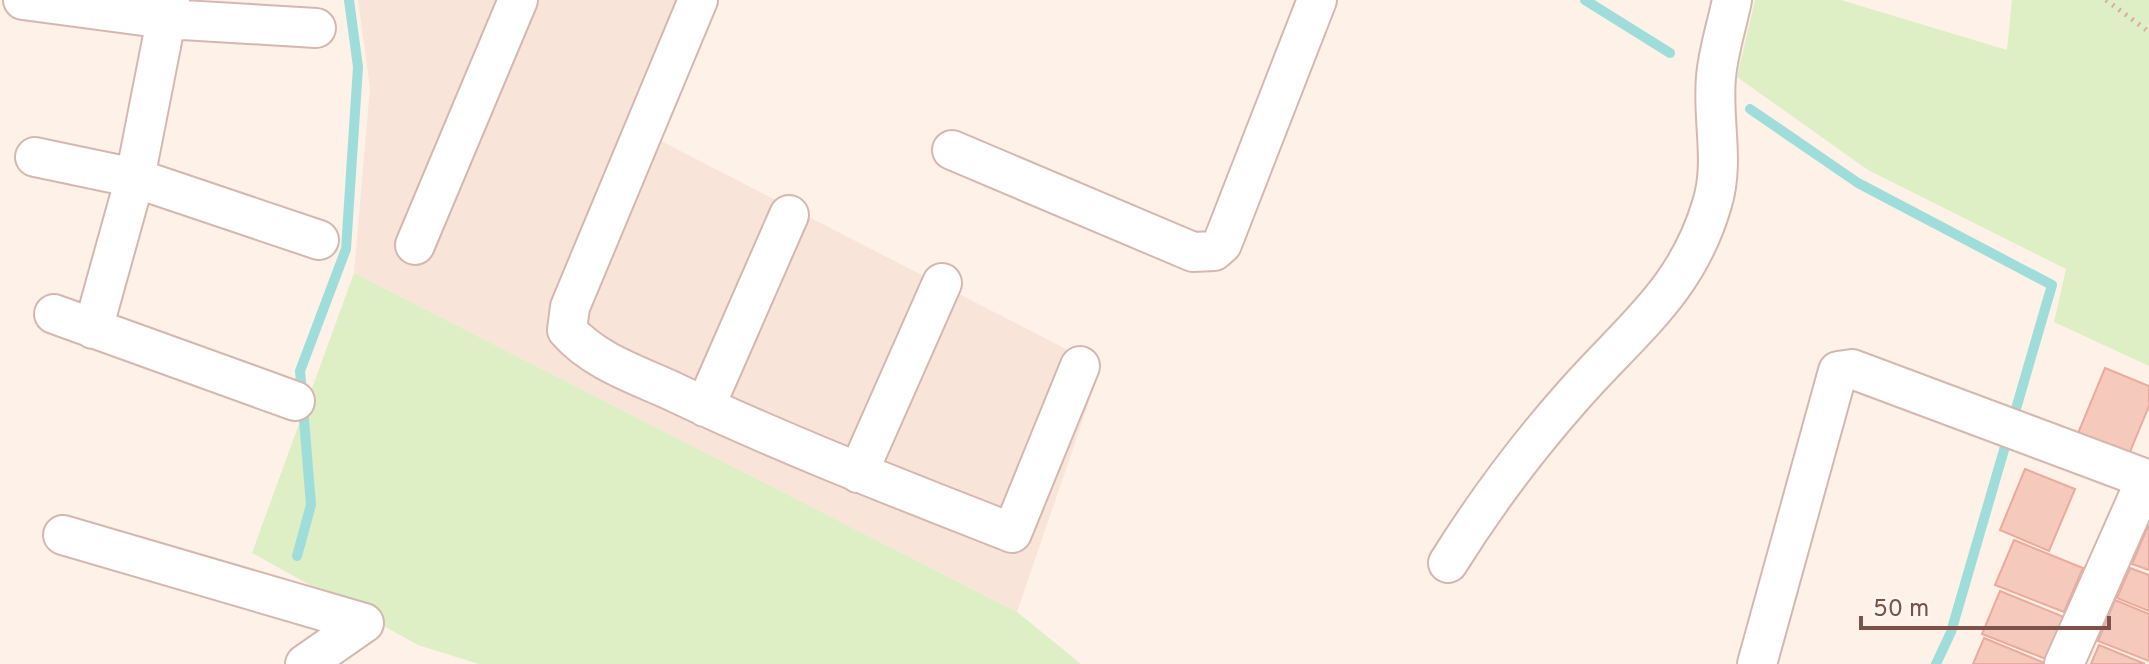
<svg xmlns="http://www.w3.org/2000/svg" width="2149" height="664" viewBox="0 0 2149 664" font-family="Overpass,sans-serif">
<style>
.residential{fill:#f9e4d9}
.green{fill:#deeec5}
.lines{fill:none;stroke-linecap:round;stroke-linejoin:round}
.stream{stroke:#9fddda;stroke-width:10}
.building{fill:#f6c9bd;stroke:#eaaa9c;stroke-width:2}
.minor-casing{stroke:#d4b8af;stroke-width:42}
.path{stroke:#dcab9f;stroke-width:5;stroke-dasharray:2 6;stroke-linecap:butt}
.minor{stroke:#fff;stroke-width:38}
</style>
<rect width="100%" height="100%" fill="#fef1e8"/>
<path class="residential" d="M358,0H717L659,140L1101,367L1017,612L354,273L370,88Z"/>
<path class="green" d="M1755,0H1841L2007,50L2012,0H2149V366L2054,322L2066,269L1868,170L1737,77Z
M354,273L1017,612L1081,664H479L418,645L252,553Z"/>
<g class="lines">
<path class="stream" d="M1585,0L1670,53
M1750,109L1858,183L2052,285L1951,632L1936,664
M297,556L311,505L300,371L346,249L358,67L349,0"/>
</g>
<path class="building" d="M2105,368L2149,386V406L2125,464L2074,443Z
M2025,469L2075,489L2049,551L2000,530Z
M2149,524V570L2132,564Z
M2014,540L2083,568L2064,612L1995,585Z
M2130,568L2149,575V611L2117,598Z
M2000,591L2064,617L2046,659L1982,634Z
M2115,600L2149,614V661L2098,641Z
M1984,638L2047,664H1973Z
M2099,645L2145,664H2091Z"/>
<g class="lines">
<defs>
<path id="minor" d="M23,0L166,19L316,28
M698,0L570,307L567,330C594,361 635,374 672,391C783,444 898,488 1012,533L1080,366
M952,150L1193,252L1214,251L1222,244L1317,0
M35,157L135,178L319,240
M415,245L518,0
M54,314L295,401
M93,329L135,178L170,0
M705,407L789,215
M858,473L942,283
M63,535L364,623
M1448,563C1485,504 1525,450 1571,398C1629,331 1686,293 1712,204C1725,162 1712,120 1716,77C1718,52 1727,25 1732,0
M305,664L364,623
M1757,664L1838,371L1852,369L2149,480
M2064,664L2146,479"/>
</defs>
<use href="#minor" class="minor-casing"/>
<path class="path" d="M2106,0L2149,32"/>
<use href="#minor" class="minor"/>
</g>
<path d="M1861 616v12h248v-12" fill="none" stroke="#7b5149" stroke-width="4"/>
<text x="1873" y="616" font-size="24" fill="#7b5149" stroke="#fff6f0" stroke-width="6" paint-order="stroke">50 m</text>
</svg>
